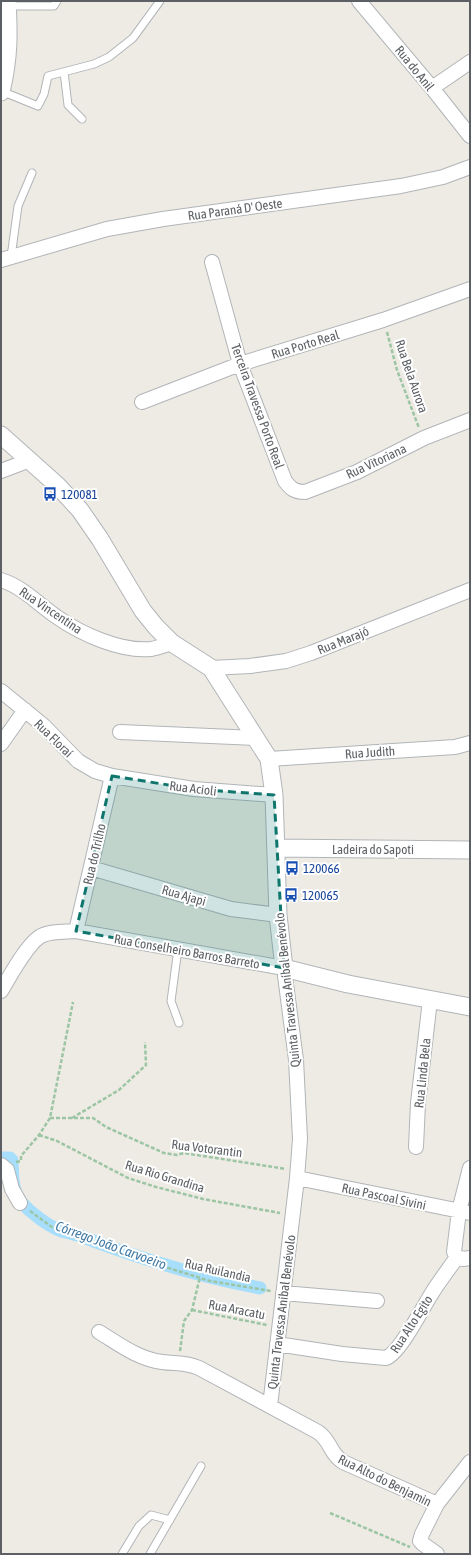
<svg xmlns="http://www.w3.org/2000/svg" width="471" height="1555" viewBox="0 0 471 1555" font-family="'Asap Condensed',sans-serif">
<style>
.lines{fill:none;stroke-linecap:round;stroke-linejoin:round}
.canal{stroke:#a7defb;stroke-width:13}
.service-casing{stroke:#b1b5b8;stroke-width:9}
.minor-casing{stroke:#b1b5b8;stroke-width:16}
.tertiary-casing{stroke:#b1b5b8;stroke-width:19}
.path{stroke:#9bc5a3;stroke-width:2.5;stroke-dasharray:4 2;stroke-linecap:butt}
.service{stroke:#fff;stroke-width:7}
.minor{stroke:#fff;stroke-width:14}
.tertiary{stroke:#fff;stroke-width:17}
.marked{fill:#0f766e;fill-opacity:0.2;stroke:#0f766e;stroke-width:3;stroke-dasharray:8 5;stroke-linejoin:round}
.labels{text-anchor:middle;stroke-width:4;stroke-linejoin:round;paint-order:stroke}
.street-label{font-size:13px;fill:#5c6064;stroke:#fff}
.transit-label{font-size:13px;fill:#164399;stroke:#fff;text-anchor:start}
.water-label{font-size:14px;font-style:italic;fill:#417aa4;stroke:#fff}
</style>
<rect width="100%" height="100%" fill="#eeebe4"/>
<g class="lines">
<path class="canal" d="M1,1158H10L12,1160C13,1176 11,1189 22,1203C31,1213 47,1225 59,1230C69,1233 79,1235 88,1239C144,1260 202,1277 260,1288"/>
<defs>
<path id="service" d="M7,6H54L57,1
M64,72L68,105L82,119
M1,91L38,106L44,94L48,76L94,64L109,57L133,38L160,1
M11,257L18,206L32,173
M178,949L171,1001L179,1023
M122,1554L139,1526L151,1515L170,1520
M150,1554L201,1466"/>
<path id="minor" d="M359,1L432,88L470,136
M432,88L470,62
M1,260L107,229L163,219L401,186L443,177L470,167
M212,262L240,364L285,481C291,489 295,492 305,492L357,472L424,438L470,420
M142,402L240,364L383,320L470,289
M1,471L30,460
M1,580C23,587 38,604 57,617C81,634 121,652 151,649C158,648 165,645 172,643
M211,668L250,666L286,661L311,653L470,590
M1,691L44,726L78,761L95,771L112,776L194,789L274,795
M120,732L256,738
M1,744L25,710
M269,759L455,747L470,743
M91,868L231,909L278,915
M76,931L112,776
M1,991C9,978 29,940 43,935C53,931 65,932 76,931L284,968L296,1060L300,1139L297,1178L270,1406
M416,1147L418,1103L430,1000
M1,1165L7,1170L12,1189L20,1203
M470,1168L459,1211L454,1252L457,1257L463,1259L470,1258
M297,1178L470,1213
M283,1293L377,1301
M99,1332C119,1344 138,1359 162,1362C176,1364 185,1362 199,1368L318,1432C332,1442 329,1453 343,1462L437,1504L422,1534L420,1541L423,1544L437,1554
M277,1344L342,1354L386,1358C400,1353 423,1307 432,1293C440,1280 449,1269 457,1257
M437,1504L470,1462"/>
<path id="tertiary" d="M1,92C9,58 9,35 7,1
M1,435L57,485L80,510L100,539L143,611L156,627L172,643L211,668L269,759L274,795L278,915L284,968L348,984L470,1007
M276,848L470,850"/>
</defs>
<use href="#service" class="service-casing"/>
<use href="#minor" class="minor-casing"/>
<use href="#tertiary" class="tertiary-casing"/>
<path class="path" d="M387,332L397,370L419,428
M50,1118H93L106,1127L164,1153L177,1155L184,1153L286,1169
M72,1118L119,1090L146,1065L145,1042
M39,1135L57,1141L128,1178L156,1187L203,1199L280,1213
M16,1162L21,1161V1156L39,1135L50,1118L73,1002
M30,1211L56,1230L78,1236L111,1250L210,1281L271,1291
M192,1310L267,1325
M180,1351L184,1321L192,1310L200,1277
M330,1513L410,1547"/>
<use href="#service" class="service"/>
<use href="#minor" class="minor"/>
<use href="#tertiary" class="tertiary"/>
</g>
<path class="marked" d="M112,776L194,789L274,795L284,968L76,931Z"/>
<defs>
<symbol id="bus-bare" viewBox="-9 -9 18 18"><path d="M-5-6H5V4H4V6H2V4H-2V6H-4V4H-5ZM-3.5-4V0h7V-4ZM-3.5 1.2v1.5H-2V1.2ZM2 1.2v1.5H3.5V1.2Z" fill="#1a4fb4" stroke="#fff" stroke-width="2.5" paint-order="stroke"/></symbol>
</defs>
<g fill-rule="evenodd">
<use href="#bus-bare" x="40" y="484" width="20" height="20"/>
<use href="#bus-bare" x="282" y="858" width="20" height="20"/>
<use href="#bus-bare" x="281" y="885" width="20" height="20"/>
</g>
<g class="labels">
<g class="street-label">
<text transform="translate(415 68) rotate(51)" y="5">Rua do Anil</text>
<text transform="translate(235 209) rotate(-8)" y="5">Rua Paraná D' Oeste</text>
<text transform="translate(305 344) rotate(-17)" y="5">Rua Porto Real</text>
<text transform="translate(412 376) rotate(71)" y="5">Rua Bela Aurora</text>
<text transform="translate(258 406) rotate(70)" y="5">Terceira Travessa Porto Real</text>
<text transform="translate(376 461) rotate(-25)" y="5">Rua Vitoriana</text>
<text transform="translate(51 610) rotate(34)" y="5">Rua Vincentina</text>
<text transform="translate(343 640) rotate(-22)" y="5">Rua Marajó</text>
<text transform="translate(54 738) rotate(44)" y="5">Rua Floraí</text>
<text transform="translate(370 752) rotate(-4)" y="5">Rua Judith</text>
<text transform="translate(193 788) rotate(7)" y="5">Rua Acioli</text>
<text x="373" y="854">Ladeira do Sapoti</text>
<text transform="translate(94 854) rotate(-77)" y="5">Rua do Trilho</text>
<text transform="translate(184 895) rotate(16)" y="5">Rua Ajapi</text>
<text transform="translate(187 951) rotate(10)" y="5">Rua Conselheiro Barros Barreto</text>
<text transform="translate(287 990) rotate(-96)" y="5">Quinta Travessa Aníbal Benévolo</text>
<text transform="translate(422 1073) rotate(-84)" y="5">Rua Linda Bela</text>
<text transform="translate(207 1148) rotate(7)" y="5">Rua Votorantin</text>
<text transform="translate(165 1176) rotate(17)" y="5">Rua Rio Grandina</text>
<text transform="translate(384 1196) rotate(12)" y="5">Rua Pascoal Sivini</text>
<text transform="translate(218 1270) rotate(13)" y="5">Rua Ruilandia</text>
<text transform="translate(237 1309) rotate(11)" y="5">Rua Aracatu</text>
<text transform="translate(281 1312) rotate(-83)" y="5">Quinta Travessa Aníbal Benévolo</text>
<text transform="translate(411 1324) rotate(-57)" y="5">Rua Alto Egito</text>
<text transform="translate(385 1480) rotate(26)" y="5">Rua Alto do Benjamin</text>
</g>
<g class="transit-label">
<text x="61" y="499">120081</text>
<text x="303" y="873">120066</text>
<text x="302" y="900">120065</text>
</g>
<g class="water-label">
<text transform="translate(111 1245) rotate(20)" y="5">Córrego João Carvoeiro</text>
</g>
</g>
<rect width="471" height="1555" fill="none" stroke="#5c6064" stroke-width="4"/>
</svg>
